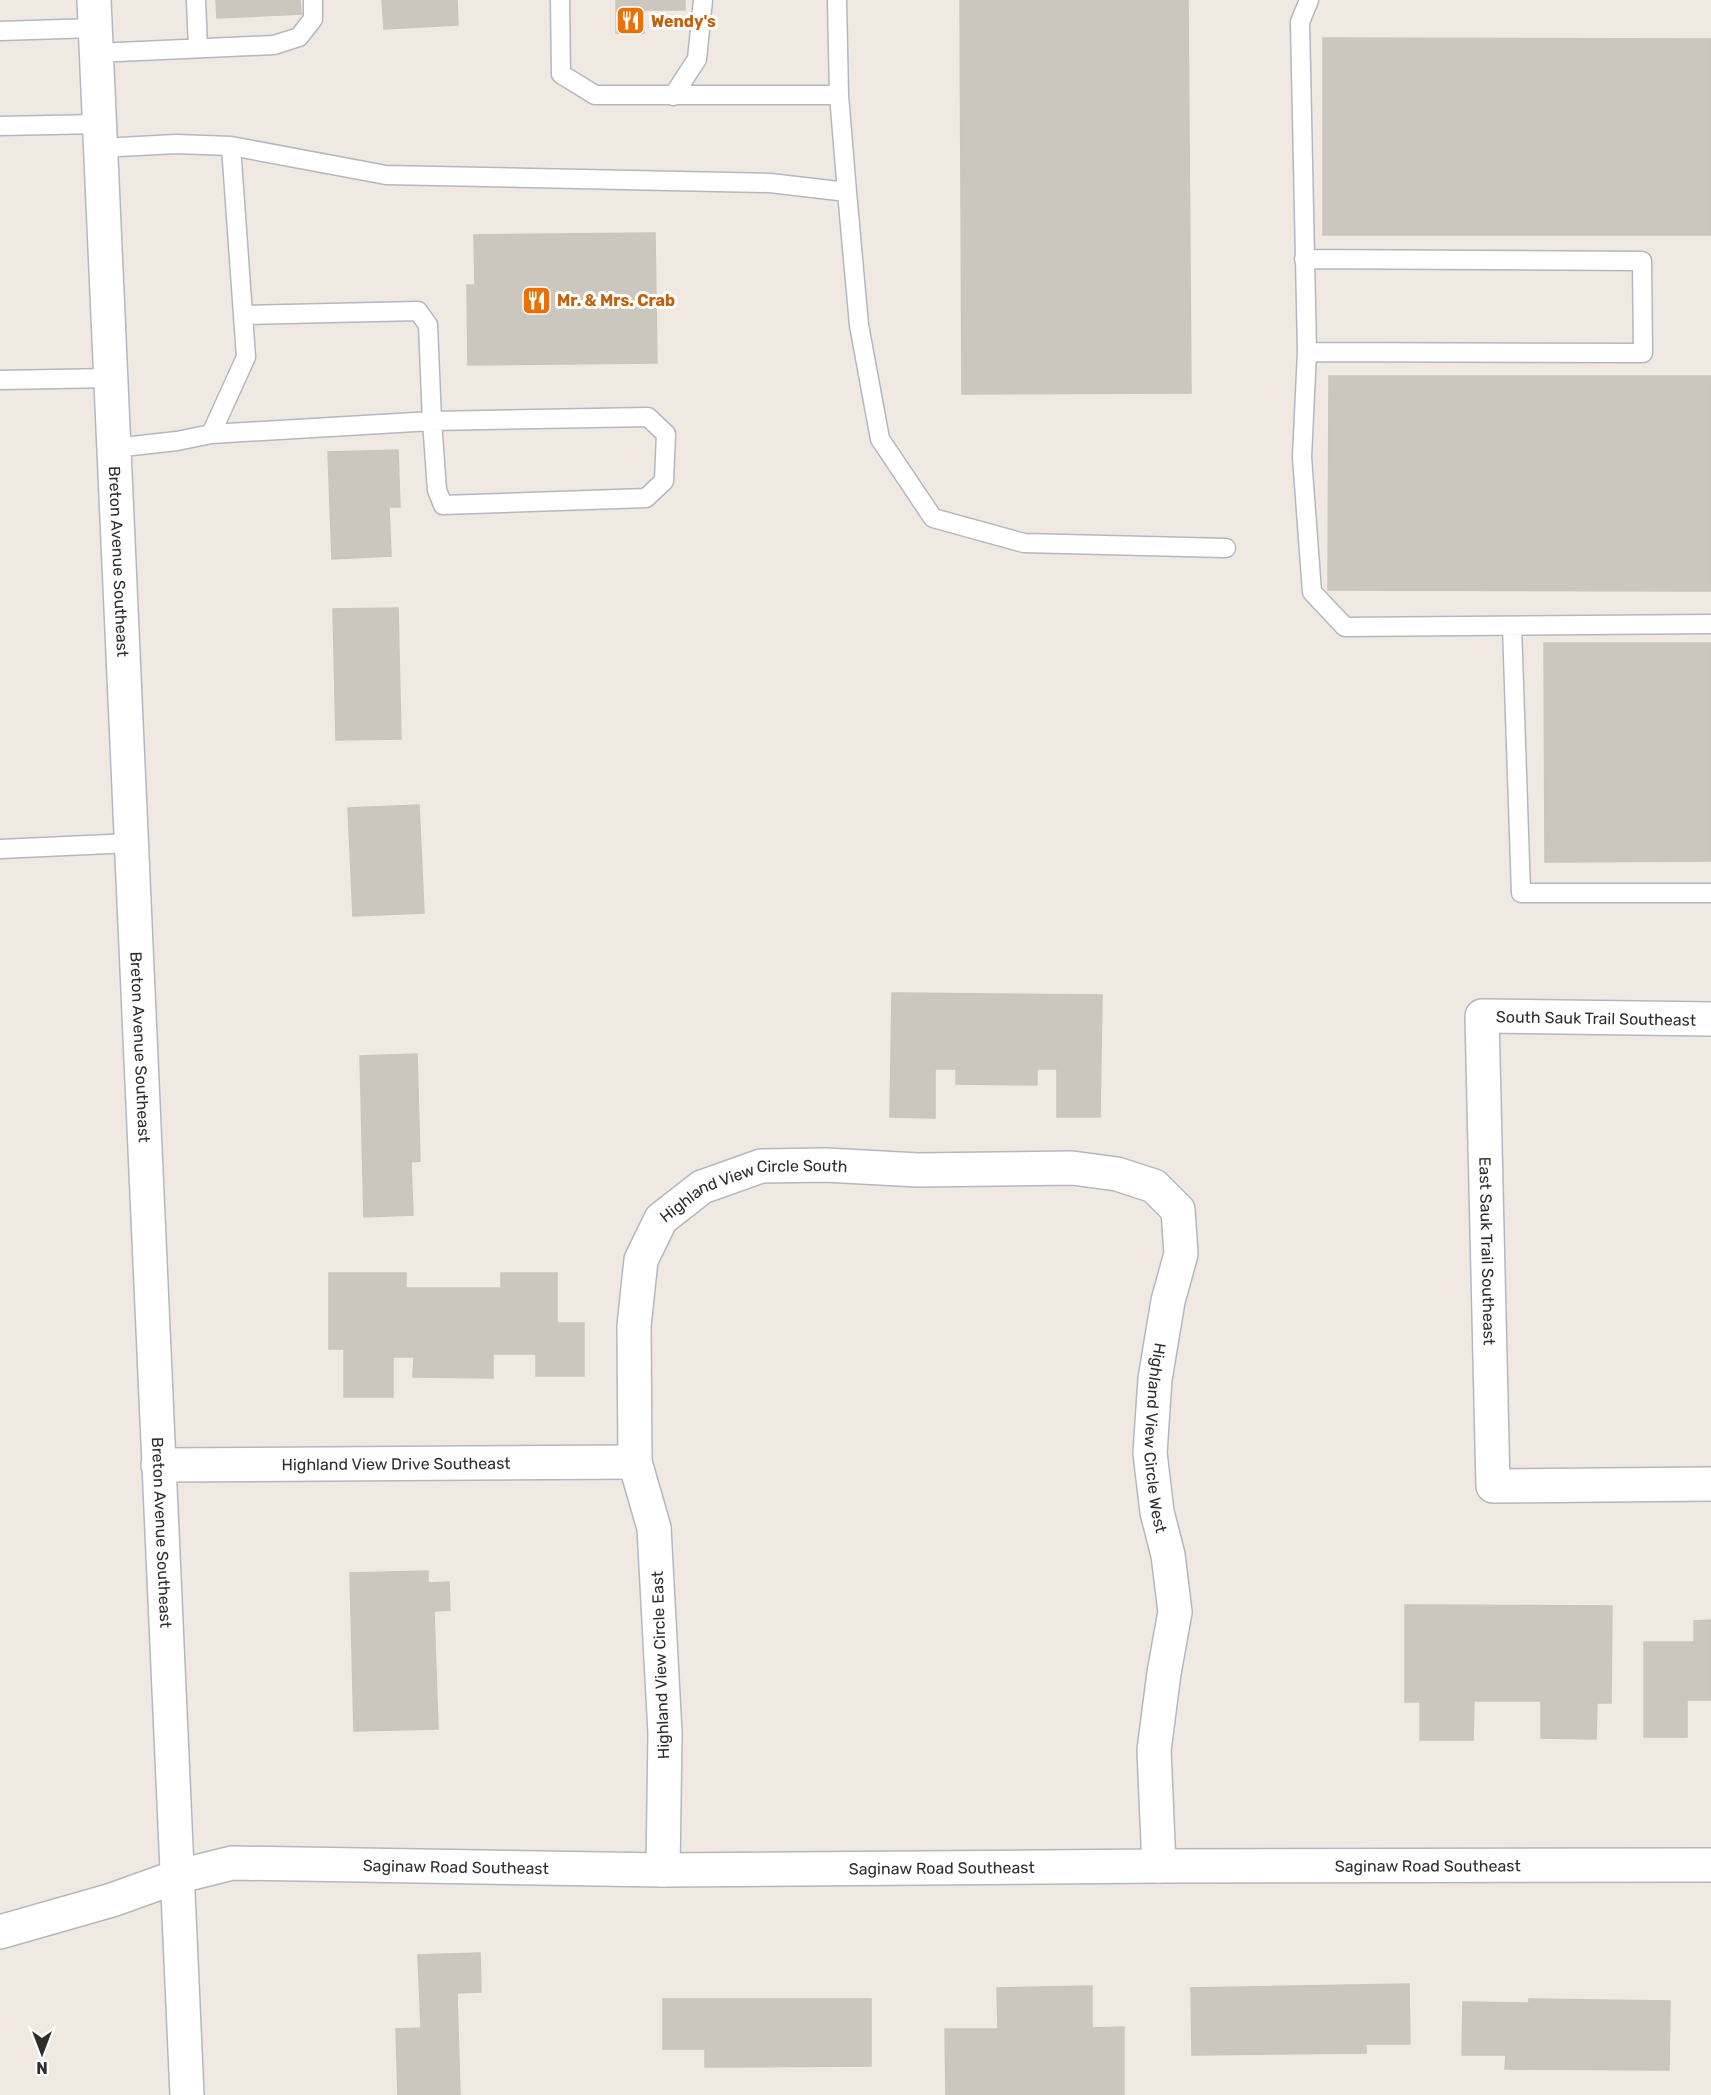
<svg xmlns="http://www.w3.org/2000/svg" width="1711" height="2095" viewBox="0 0 1711 2095" font-family="Rubik,sans-serif">
<style>
.building{fill:#cbc7bf;stroke:#cbc5ba;stroke-width:1.5}
.lines{fill:none;stroke-linecap:round;stroke-linejoin:round}
.service-casing{stroke:#b4b7c1;stroke-width:21}
.minor-casing{stroke:#b4b7c1;stroke-width:36}
.secondary-casing{stroke:#b4b7c1;stroke-width:36}
.service{stroke:#fff;stroke-width:18}
.minor{stroke:#fff;stroke-width:33}
.secondary{stroke:#fff;stroke-width:33}
.labels{text-anchor:middle;stroke-width:6;stroke-linejoin:round;paint-order:stroke}
.food-label{font-size:16px;font-weight:bold;fill:#c56008;stroke:#fff;text-anchor:start}
.street-label{font-size:16px;fill:#2e2e2e;stroke:#fff}
</style>
<rect width="100%" height="100%" fill="#efe9e1"/>
<path class="building" d="M216,0H300L301,14L217,18Z
M382,0H457L458,25L384,29Z
M616,0H685V10H644V33H616Z
M960,0H1188L1191,393L962,394Z
M1323,38L1711,39V235H1323Z
M655,233L657,363L468,365L467,285H475L474,235Z
M1329,376H1711V591L1328,590Z
M398,450L400,507H389L391,556L332,559L328,452Z
M398,608L401,739L336,740L333,609Z
M1544,643H1711V861L1545,862Z
M419,805L424,913L353,916L348,808Z
M892,993L1102,995L1100,1117H1057V1069H1037V1085L956,1084V1069H935V1118L890,1117Z
M417,1054L420,1161L411,1162L413,1215L364,1217L360,1056Z
M329,1273H406V1288H501V1273H557V1323H584V1376H536V1354H493V1378L413,1377L414,1357H393V1397H344V1349H329Z
M428,1571V1583L449,1582L450,1610L434,1611L438,1729L354,1731L350,1573Z
M1405,1605L1612,1606L1611,1703H1597L1596,1739L1541,1738V1701H1474L1473,1740H1420V1702H1405Z
M1711,1620V1700H1687V1737H1644V1642H1694V1621Z
M480,1953L481,1992L457,1993L460,2095H398L396,2029L421,2028L418,1955Z
M1409,1984L1410,2044H1366V2053L1192,2055L1191,1988Z
M1092,1986V2028L1124,2027V2095H946L945,2029H998L997,1988Z
M663,1999H871V2066L705,2067V2049H663Z
M1529,1999L1670,2001L1669,2070L1505,2069L1506,2055H1462L1463,2002L1529,2003Z"/>
<g class="lines">
<defs>
<path id="service" d="M196,0L198,48
M560,0L561,74L595,95H839
M837,0L839,95L847,192
M1309,0L1300,22L1307,352L1302,457L1312,592L1345,627L1711,624
M0,31L95,28
M96,53L274,45L299,37L313,19V0
M673,96L697,59L703,0
M0,126L99,124
M231,146L386,175L770,183L847,192L859,325L880,439L933,518L1024,543L1226,548
M100,148L176,144L231,146L246,357L211,434L177,441L114,448
M1304,259L1642,261L1643,353L1307,352
M0,380L111,378
M211,434L432,421L648,417L666,434L664,481L646,498L443,505L437,490L432,421L428,325L418,311L243,315
M1512,626L1521,893H1711
M0,849L131,843"/>
<g id="minor">
<path id="s1" d="M1711,1019L1482,1016L1493,1486L1711,1484"/>
<path id="s2" d="M158,1465L635,1462"/>
<path id="s3" d="M663,1870L665,1733L654,1528L635,1462L634,1326L641,1260L661,1219L702,1187L761,1166L826,1165L918,1170L1072,1168L1117,1174L1154,1186L1178,1210L1181,1254L1168,1301L1155,1379L1150,1453L1157,1512L1168,1555L1175,1612L1164,1673L1154,1750L1159,1866"/>
<path id="s4" d="M0,1932L112,1900L176,1877L232,1863L663,1870L1159,1866L1711,1865"/>
</g>
<g id="secondary">
<path id="s5" d="M94,0L187,2095"/>
</g>
</defs>
<use href="#service" class="service-casing"/>
<use href="#minor" class="minor-casing"/>
<use href="#secondary" class="secondary-casing"/>
<use href="#service" class="service"/>
<use href="#minor" class="minor"/>
<use href="#secondary" class="secondary"/>
</g>
<defs>
<symbol id="restaurant-square" viewBox="-11 -11 22 22"><rect x="-9" y="-9" width="18" height="18" rx="4" fill="#e8710a" stroke="#fff"/><path d="M-5-6h1v4h1v-4h1v4h1v-4h1v5L-1.5 .5V6h-2V.5L-5-1ZM5-6V6H3V1.5H1.5Q1.5-4 5-6Z" fill="#fff"/></symbol>
</defs>
<g fill-rule="evenodd">
<use href="#restaurant-square" x="614" y="4" width="33" height="33"/>
<use href="#restaurant-square" x="520" y="284" width="33" height="33"/>
</g>
<g class="labels">
<g class="food-label">
<text x="651" y="27">Wendy's</text>
<text x="557" y="306">Mr. &amp; Mrs. Crab</text>
</g>
<g class="street-label">
<text dy="6" stroke="none"><textPath href="#s5" startOffset="562">Breton Avenue Southeast</textPath></text>
<text transform="translate(1596 1018) rotate(1)" y="6">South Sauk Trail Southeast</text>
<text dy="6" stroke="none"><textPath href="#s5" startOffset="1048">Breton Avenue Southeast</textPath></text>
<text dy="6" stroke="none"><textPath href="#s3" startOffset="760">Highland View Circle South</textPath></text>
<text dy="6" stroke="none"><textPath href="#s1" startOffset="464">East Sauk Trail Southeast</textPath></text>
<text dy="6" stroke="none"><textPath href="#s3" startOffset="1434">Highland View Circle West</textPath></text>
<text dy="6" stroke="none"><textPath href="#s2" startOffset="238">Highland View Drive Southeast</textPath></text>
<text dy="6" stroke="none"><textPath href="#s5" startOffset="1534">Breton Avenue Southeast</textPath></text>
<text transform="translate(660 1665) rotate(-92)" y="6">Highland View Circle East</text>
<text dy="6" stroke="none"><textPath href="#s4" startOffset="1438">Saginaw Road Southeast</textPath></text>
<text dy="6" stroke="none"><textPath href="#s4" startOffset="466">Saginaw Road Southeast</textPath></text>
<text dy="6" stroke="none"><textPath href="#s4" startOffset="952">Saginaw Road Southeast</textPath></text>
</g>
</g>
<g transform="translate(42 2053) rotate(180)" stroke="#ffffff" stroke-width="4.5" paint-order="stroke">
<path d="M0-4.5L10 22L0 15L-10 22Z" fill="#2e2e2e"/>
<text y="-9" font-size="16" font-weight="bold" text-anchor="middle" fill="#2e2e2e">N</text>
</g>
</svg>
